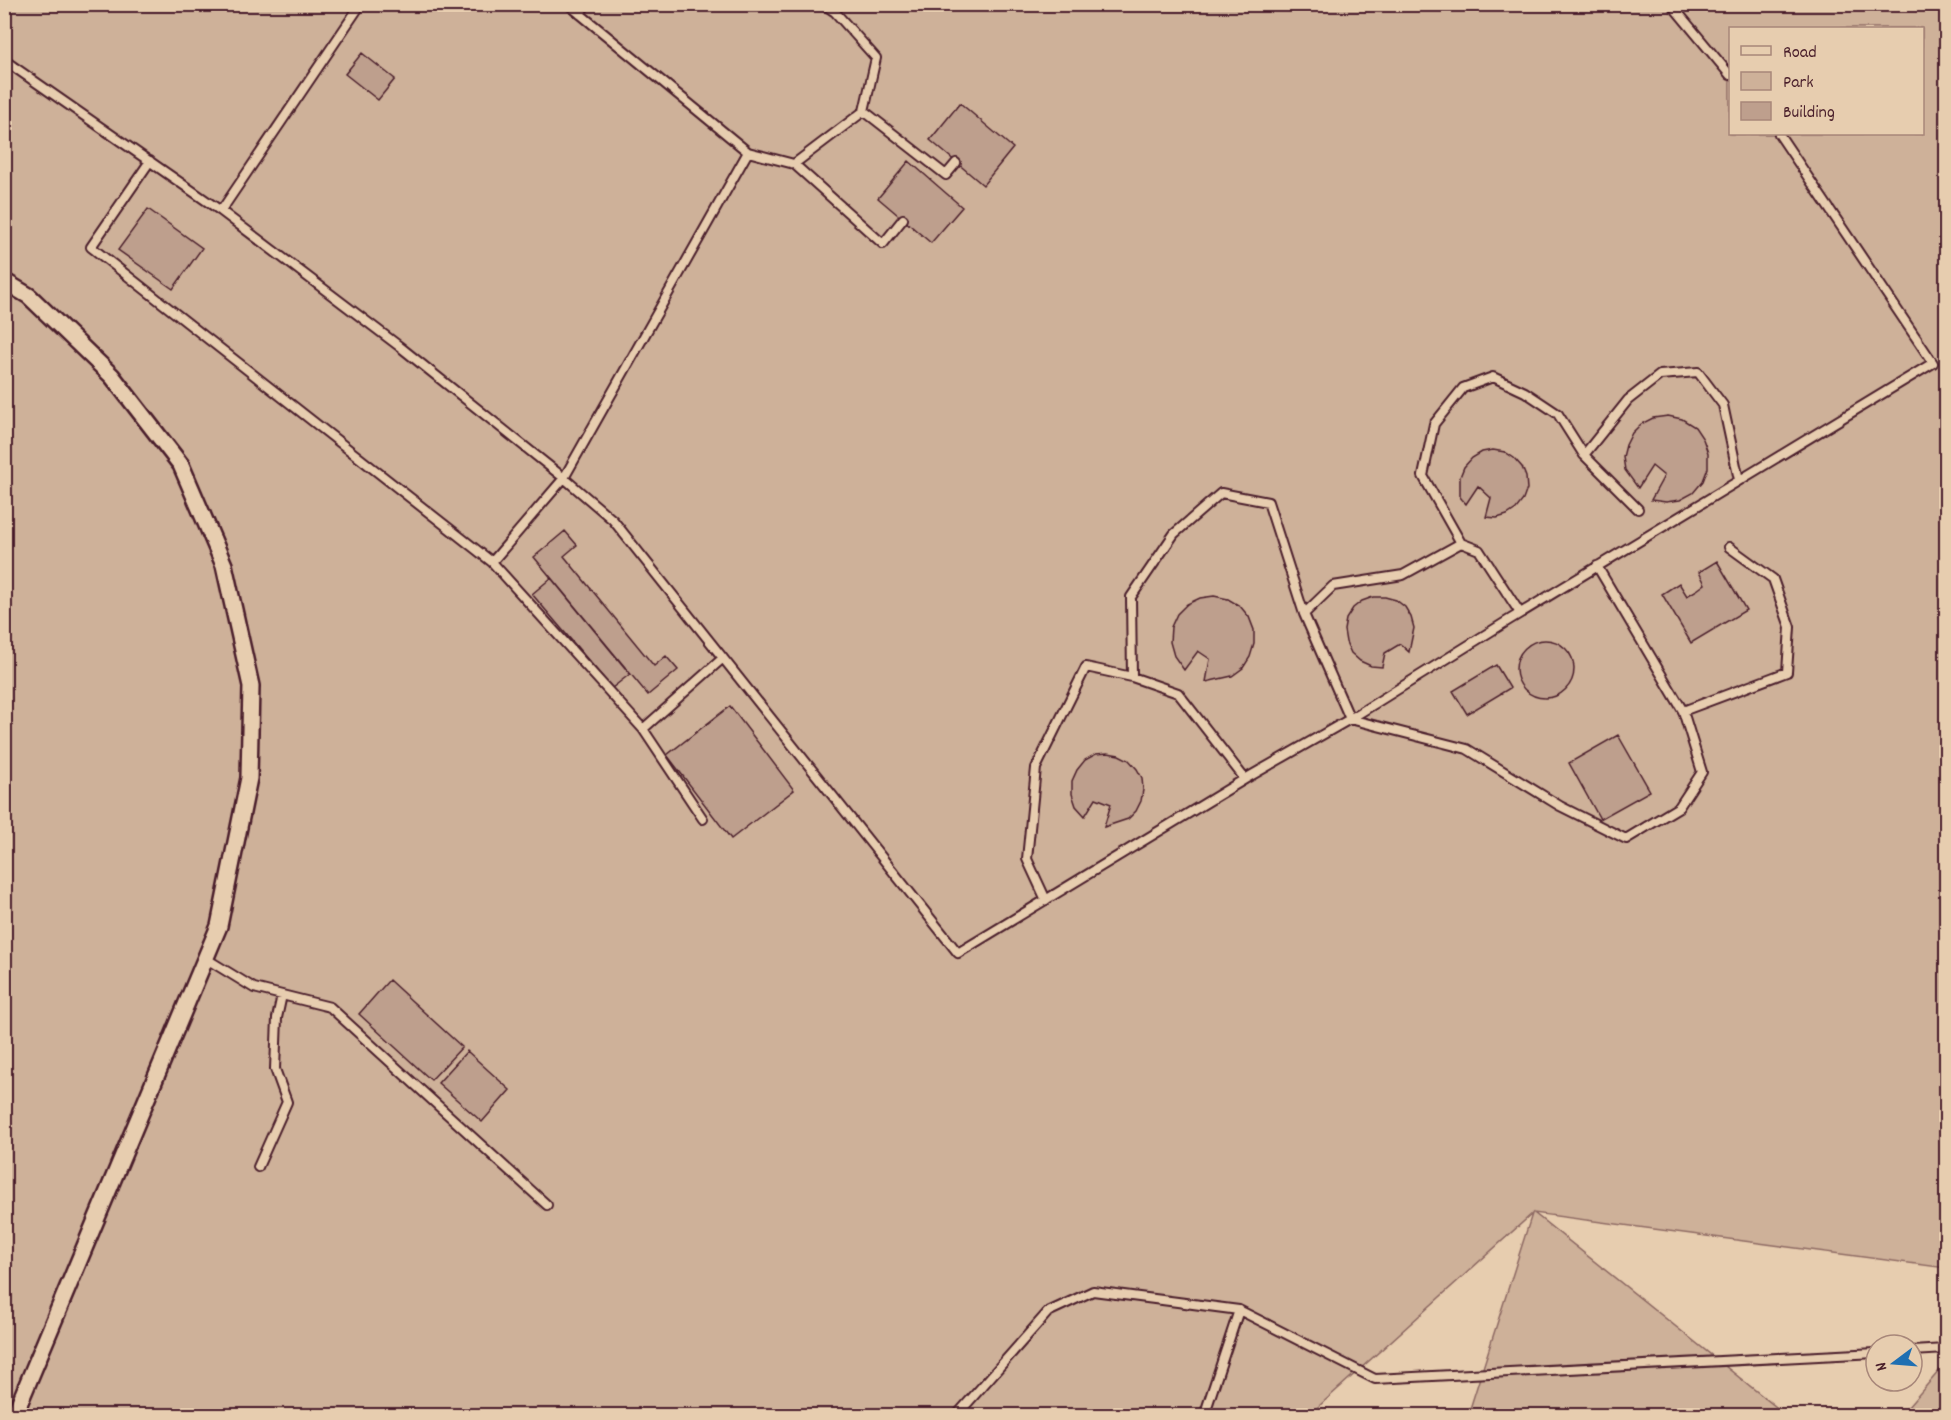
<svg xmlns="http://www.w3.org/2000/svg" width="1951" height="1420" viewBox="0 0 1951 1420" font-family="Dekko,sans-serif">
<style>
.green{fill:#ceb199;stroke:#8c6862;stroke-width:1.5;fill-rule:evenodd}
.building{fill:#be9f8d;stroke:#4a1f2b;stroke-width:1.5}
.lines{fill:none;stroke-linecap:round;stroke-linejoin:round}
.service-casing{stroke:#4a1f2b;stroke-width:12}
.minor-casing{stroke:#4a1f2b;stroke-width:20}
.service{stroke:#e7cdaf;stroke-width:8}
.minor{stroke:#e7cdaf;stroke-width:15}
</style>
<rect width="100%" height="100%" fill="#e7cdaf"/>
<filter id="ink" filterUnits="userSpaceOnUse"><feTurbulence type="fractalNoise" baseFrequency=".0167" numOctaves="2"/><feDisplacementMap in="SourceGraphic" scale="12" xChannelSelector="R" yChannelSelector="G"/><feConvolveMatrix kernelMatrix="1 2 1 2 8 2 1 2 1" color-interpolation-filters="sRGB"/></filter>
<g filter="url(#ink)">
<path class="green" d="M4,5H1946V1268L1534,1213L1786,1415H1468L1532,1214L1309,1415H5ZM1730,28H1922V134H1730Z
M1946,1363V1415H1901Z"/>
<path class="building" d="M362,53L395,79L378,100L345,74Z
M960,103L1013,148L983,185L930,140Z
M909,161L962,207L931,243L878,198Z
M148,209L202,248L173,289L118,250Z
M1668,416L1682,419L1695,427L1703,439L1708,453V468L1703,481L1693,493L1680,500L1666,502L1651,500L1664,476L1652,466L1638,488L1625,470L1623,457L1626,445L1632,433L1641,424L1653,418Z
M1493,450L1505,452L1514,458L1522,467L1526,477L1527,489L1523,500L1516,509L1507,515L1497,518L1486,517L1491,498L1478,486L1466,504L1460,497V477L1464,467L1472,458L1482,452Z
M565,531L577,545L564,556L654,666L666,656L678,670L648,695L534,557Z
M1717,561L1746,610L1691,643L1662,594L1679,583L1687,596L1697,590L1705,584L1699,572Z
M551,578L630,674L612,688L532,594Z
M1214,596L1228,599L1240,606L1249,617L1254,630V644L1250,657L1243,668L1232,676L1206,682L1210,659L1198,651L1184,670L1174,656L1170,642L1171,627L1177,614L1187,604L1200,598Z
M1373,597H1385L1396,600L1405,607L1411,617L1414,628L1409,652L1400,644L1385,653L1382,667L1371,666L1360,661L1351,653L1346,642L1344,630L1346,619L1353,608L1362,601Z
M1516 669a29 29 0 1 1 58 0a29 29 0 1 1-58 0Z
M1496,665L1510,688L1467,714L1453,691Z
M730,706L794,790L731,839L667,755Z
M1618,735L1650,791L1600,819L1569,763Z
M1108,753L1119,755L1129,760L1137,769L1142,778L1143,790L1141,801L1136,811L1128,819L1104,827L1111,804L1096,798L1085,816L1076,806L1072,794V781L1077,770L1085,760L1096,754Z
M389,980L462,1047L431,1080L359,1014Z
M467,1051L510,1090L482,1122L438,1083Z"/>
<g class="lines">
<defs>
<path id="service" d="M1671,4L1730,75
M580,14L586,4
M4,60L221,211L399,346L564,478L613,520L958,953L1245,779L1350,719L1509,620L1933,363L1779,134
M864,111L946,175L956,163
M748,152L794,164L864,111L876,58L835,12L823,4
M150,161L91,247L492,562L643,729L703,819
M794,164L883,244L903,219
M221,211L361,4
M1584,455L1638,509
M1461,543L1479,550L1520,613
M492,562L564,478L748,152L568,4
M1304,614L1350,719L1467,749L1560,806L1626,839L1679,807L1702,772L1683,711L1597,566
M1132,677L1178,693L1245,779
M1683,711L1787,672L1790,627L1773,579L1729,547
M643,729L723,658
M1046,900L1027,859L1036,768L1086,667L1132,677L1131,597L1174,534L1221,493L1268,502L1304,614L1333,586L1403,575L1461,543L1423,476L1434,424L1463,388L1493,377L1525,392L1558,414L1584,455L1628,400L1660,375L1698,372L1723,405L1739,480
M205,958L254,988L330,1007L547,1205
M258,1167L287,1102L275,1069L277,1018L282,995
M1912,1351L1946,1349
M956,1416L1048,1312L1093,1291L1239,1310L1375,1379L1876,1353
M1204,1416L1239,1310"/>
<path id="minor" d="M4,281L29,296L112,376L181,465L224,565L251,686L249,778L219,926L14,1416"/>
</defs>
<use href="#service" class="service-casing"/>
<use href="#minor" class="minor-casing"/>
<use href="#service" class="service"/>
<use href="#minor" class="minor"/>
</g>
</g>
<rect width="1951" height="1420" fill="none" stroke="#e7cdaf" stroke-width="24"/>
<rect x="12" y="12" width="1927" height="1396" fill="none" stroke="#4a1f2b" stroke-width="2" filter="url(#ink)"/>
<rect x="1729" y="27" width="195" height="108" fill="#e7cdaf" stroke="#a8877a" stroke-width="1.5"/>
<rect x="1741" y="46" width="30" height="9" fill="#e7cdaf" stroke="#a8877a" stroke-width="1.5"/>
<text x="1783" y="57" font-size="18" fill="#4a1f2b">Road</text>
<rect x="1741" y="72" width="30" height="18" fill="#ceb199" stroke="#a8877a" stroke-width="1.5"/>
<text x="1783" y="87" font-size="18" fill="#4a1f2b">Park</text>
<rect x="1741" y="102" width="30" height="18" fill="#be9f8d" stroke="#a8877a" stroke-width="1.5"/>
<text x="1783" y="117" font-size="18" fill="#4a1f2b">Building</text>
<g transform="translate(1894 1363) rotate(254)"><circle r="28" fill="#e7cdaf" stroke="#a8877a" stroke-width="1.5"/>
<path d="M0-4.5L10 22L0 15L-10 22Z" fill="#1f6fb2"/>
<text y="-9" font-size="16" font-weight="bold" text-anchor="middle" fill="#4a1f2b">N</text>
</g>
</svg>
